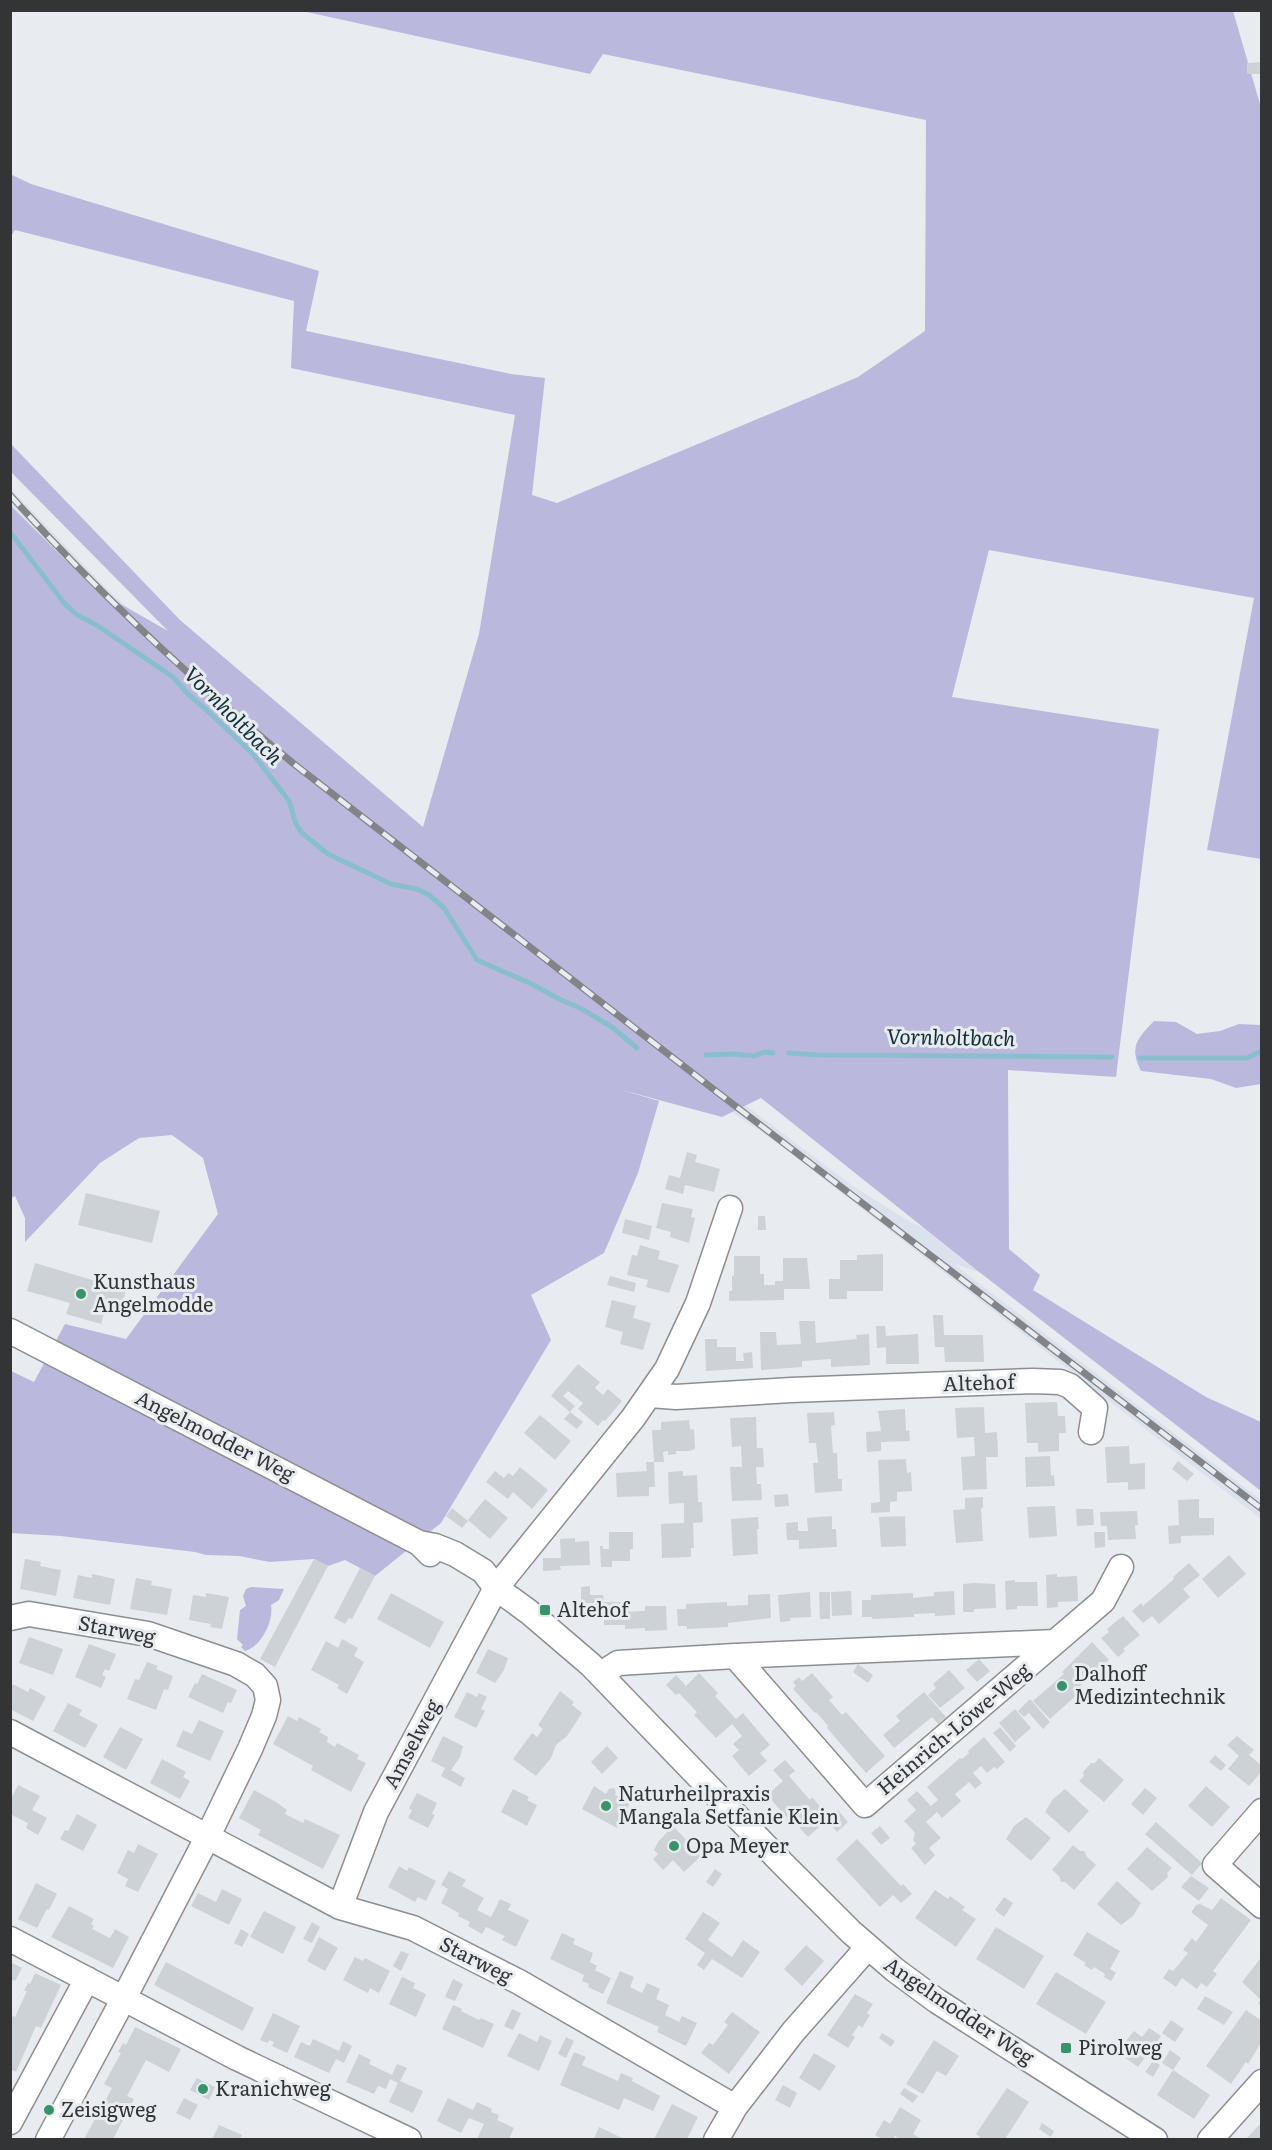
<svg xmlns="http://www.w3.org/2000/svg" width="1272" height="2150" viewBox="0 0 1272 2150" font-family="Literata,serif">
<style>
.built{fill:#d9e2ed}
.green{fill:#bbb8dd}
.lines{fill:none;stroke-linecap:round;stroke-linejoin:round}
.stream{stroke:#89bfcd;stroke-width:5}
.building{fill:#ccd2d5}
.minor-casing{stroke:#8b8e93;stroke-width:27}
.minor{stroke:#fff;stroke-width:24}
.rail-casing{stroke:#828487;stroke-width:7}
.rail{stroke:#e8ecf1;stroke-width:4.5;stroke-dasharray:14;stroke-linecap:butt}
.poi-dot{fill:#39936a;stroke:#e8ecf1;stroke-width:2}
.labels{text-anchor:middle;stroke-width:6;stroke-linejoin:round;paint-order:stroke}
.poi-label{font-size:20px;fill:#323435;stroke:#e8ecf1;text-anchor:start}
.street-label{font-size:20px;fill:#323435;stroke:#e8ecf1}
.water-label{font-size:21px;font-style:italic;fill:#132f36;stroke:#e8ecf1}
</style>
<rect width="100%" height="100%" fill="#e8ecf1"/>
<path class="built" d="M10,488L107,589L225,694L745,1105L853,1186L912,1223L1040,1275L1033,1290L954,1264L1261,1500V1519L776,1142L669,1069L96,590L11,506Z"/>
<path class="green" d="M302,11H1233L1262,111L1261,859L1207,850L1254,598L989,550L952,697L1159,729L1116,1077L1008,1070L1009,1249L1040,1275L1033,1290L1206,1397L1261,1422V1491L978,1271L761,1098L722,1117L618,1089L659,1101L638,1173L604,1253L531,1295L551,1340L441,1523L375,1576L345,1560L328,1566L314,1559L270,1562L239,1556L206,1555L195,1552L61,1536L11,1533V1371L34,1382L65,1324L126,1339L218,1214L203,1158L172,1135L139,1138L100,1163L25,1242V1218L15,1196L11,1198V506L96,590L168,631L11,472V444L180,620L423,827L479,634L515,415L291,368L294,301L15,230L11,236L10,174L31,184L319,271L306,331L511,374L545,378L532,495L557,503L858,377L925,331L926,120L603,54L590,74Z
M1154,1021L1176,1022L1197,1034L1220,1031L1239,1024L1261,1025V1084L1236,1088L1211,1079L1141,1071C1129,1047 1137,1039 1154,1021Z
M251,1587L284,1589L279,1600L271,1605C274,1621 261,1647 245,1651L241,1647L243,1645L237,1639L240,1610L246,1606L243,1596L246,1589Z"/>
<g class="lines">
<path class="stream" d="M10,532L65,604L76,614L98,626L173,677L187,693L211,714L253,754L289,801L296,824L302,833L328,854L391,884L417,889L429,895L444,908L477,960L532,984L559,999L580,1008L612,1027L637,1048
M789,1053L819,1055L1112,1057
M706,1055L733,1054L754,1056L765,1052L773,1053
M1140,1058H1247L1262,1051"/>
</g>
<path class="building" d="M1262,62V74H1247V63Z
M687,1152L697,1155L695,1162L720,1169L714,1192L685,1185L683,1194L665,1189L669,1175L680,1178Z
M86,1193L160,1211L152,1243L78,1225Z
M662,1203L693,1209L691,1217L695,1218L689,1243L670,1237L671,1232L656,1228Z
M758,1216H765L766,1230H758Z
M625,1219L652,1226L649,1240L622,1233Z
M640,1245L660,1251L658,1259L679,1265L669,1293L646,1287L648,1280L627,1275L632,1255L637,1256Z
M883,1254V1291H847V1299H829V1279H840V1260H857V1255Z
M734,1256H760V1274H764V1285H775V1281H783V1258H807L810,1289H784V1300L729,1301V1291H732V1276H734Z
M35,1263L126,1290L120,1311L106,1307L101,1324L66,1314L70,1303L27,1291Z
M610,1276L636,1283L634,1292L607,1285Z
M612,1300L636,1306L633,1318L651,1323L643,1350L620,1344L623,1332L605,1327Z
M933,1315H943L944,1335H983L984,1362H945L944,1347H935Z
M799,1321H815L816,1343L857,1339L856,1335L869,1334L870,1365L831,1367V1359L802,1361V1367L761,1370L760,1332H776L777,1345L801,1344Z
M876,1326H885L886,1336L918,1334L919,1364H886V1347L877,1348Z
M705,1339H717V1347H736V1361H744L743,1353L752,1352L753,1368L706,1371Z
M578,1364L600,1382L595,1388L603,1395L608,1389L622,1401L605,1421L603,1420L598,1426L578,1409L583,1403L568,1391L563,1396L575,1406L570,1412L551,1396Z
M1057,1402L1058,1416H1065L1066,1433H1059V1451L1038,1452V1443H1027L1025,1403Z
M984,1407L985,1433L997,1432L998,1457H986L987,1489L963,1490L961,1457L975,1456L974,1437L957,1438L955,1408Z
M905,1409L906,1431L909,1430L910,1441L881,1442V1451L867,1452L866,1432L881,1431L878,1411Z
M570,1412L583,1422L577,1429L564,1419Z
M834,1412L835,1425L831,1426L833,1453H837L838,1479H842V1491L815,1493L813,1463H818L816,1443H809L807,1413Z
M540,1415L571,1441L555,1460L524,1433Z
M756,1417L757,1448H763L764,1467H756L757,1484H761L762,1500L732,1501L730,1467H742L741,1446L732,1447L730,1418Z
M689,1420L690,1429L694,1430L695,1449L690,1451H676V1454L668,1455V1451L663,1452L664,1462H654L652,1430H661V1422Z
M1129,1446L1130,1464L1145,1463V1489L1128,1490V1482L1107,1483L1105,1447Z
M1050,1456L1051,1476L1054,1475L1055,1486L1026,1487L1025,1457Z
M906,1459L907,1473L911,1472L912,1491L897,1492V1501L890,1502V1512L871,1513V1503L880,1502L878,1460Z
M1178,1461L1194,1474L1187,1481L1172,1469Z
M646,1462H654L655,1487H649V1496L617,1497L616,1473L647,1471Z
M520,1467L548,1490L532,1509L513,1492L508,1499L486,1482L495,1471L504,1478L508,1473L513,1476Z
M683,1471V1476L697,1475L698,1502H702L703,1522L693,1523L694,1548H691V1557L662,1558L661,1524L684,1523V1503L669,1504L668,1472Z
M788,1494L789,1506L775,1507L774,1495Z
M983,1497V1508H981L983,1541L956,1543L953,1510L965,1509V1498Z
M485,1499L508,1518L490,1539L468,1520Z
M1199,1499V1518H1214V1535L1181,1536V1543L1169,1544L1168,1526L1179,1525L1178,1500Z
M1055,1506L1057,1536L1029,1538L1027,1507Z
M452,1508L468,1521L462,1528L446,1516Z
M1076,1509H1093L1094,1525L1077,1526Z
M1137,1511L1138,1525H1135L1136,1539L1108,1540L1107,1526H1101L1100,1512Z
M832,1516V1529H836L837,1547L799,1549V1540H787L786,1523L798,1522V1531H808L807,1518Z
M905,1516L906,1546L881,1547L879,1517Z
M758,1517L759,1529H757L758,1554L733,1556L731,1519Z
M609,1532H633V1549H630V1561H612V1567H601L600,1546H603V1549H609Z
M1094,1532H1105V1547L1095,1548Z
M575,1538V1542L589,1541L590,1565L560,1566L561,1570L543,1571V1558H561L560,1539Z
M1229,1555L1246,1574L1218,1598L1202,1579Z
M25,1559L41,1562L40,1566L61,1570L56,1596L20,1589Z
M314,1559L328,1566L275,1667L260,1659Z
M1189,1563L1200,1575L1183,1589L1190,1597L1159,1624L1152,1616L1143,1623L1132,1611L1141,1603L1143,1606L1174,1579L1173,1577Z
M360,1568L375,1576L352,1619L349,1618L345,1624L334,1618Z
M92,1574L115,1579L110,1605L73,1598L78,1575L92,1578Z
M1057,1574V1577L1077,1576L1078,1601L1058,1602V1607L1047,1608L1046,1575Z
M136,1578L152,1581L151,1585L172,1589L167,1615L130,1609Z
M1015,1580V1582H1037L1038,1606H1017V1609L1006,1610L1005,1581Z
M974,1583L995,1584L996,1608L974,1609V1612H963V1584Z
M590,1586V1595H603L604,1602H625V1612L645,1611V1606H666L667,1630L645,1631V1628L625,1629V1625H604V1615H590V1603H581V1587Z
M851,1591L852,1615L832,1616L831,1592Z
M954,1591L955,1615L935,1616V1613L914,1614V1617L872,1619V1617H862V1600H871V1595L913,1593V1598L923,1597L934,1596V1592Z
M810,1592L811,1617L790,1618V1621L780,1622L778,1595Z
M819,1592H830V1619H820Z
M206,1593L229,1597L222,1629L210,1627L211,1624L189,1620L193,1595L206,1597Z
M391,1593L444,1622L430,1648L377,1619Z
M770,1594L771,1618L728,1623V1627L687,1629V1626H678L677,1609H686V1604L727,1602V1606L748,1605V1595Z
M1123,1616L1140,1635L1123,1649L1125,1651L1118,1657L1101,1638L1109,1632L1107,1629Z
M29,1637L63,1649L53,1675L19,1663Z
M342,1639L358,1648L354,1656L364,1662L347,1694L337,1688L339,1685L311,1670L326,1641L338,1648Z
M1092,1642L1109,1660L1092,1674L1089,1670L1081,1677L1085,1681L1078,1688L1081,1691L1050,1719L1033,1701L1064,1674L1062,1672Z
M89,1644L116,1654L109,1671L105,1669L102,1675L106,1677L101,1688L75,1677Z
M488,1649L508,1658L504,1670L495,1683L476,1673Z
M979,1659L990,1671L977,1682L966,1670Z
M147,1662L158,1666L156,1669L173,1676L168,1690L164,1689L156,1710L127,1699L135,1679L139,1680Z
M858,1664L873,1675L868,1683L853,1672Z
M949,1670L965,1688L940,1708L928,1695L936,1688L933,1684Z
M699,1673L718,1693L715,1696L736,1719L743,1713L770,1745L760,1753L767,1761L749,1776L732,1756L739,1750L733,1744L742,1736L732,1724L716,1738L694,1715L697,1712L695,1710L679,1693L676,1695L666,1685L676,1675L686,1686Z
M812,1673L833,1697L829,1700L842,1715L846,1712L885,1756L866,1773L827,1728L828,1726L823,1720L816,1712L815,1713L793,1689L796,1686L793,1682L799,1677L802,1681Z
M202,1674L237,1690L231,1703L228,1702L223,1713L188,1697L195,1683L197,1684Z
M13,1684L28,1692L30,1688L46,1697L33,1721L10,1709V1689Z
M560,1691L574,1702L572,1705L582,1713L567,1736L556,1745L551,1758L536,1776L513,1759L532,1733L537,1737L543,1729L538,1725Z
M467,1692L477,1697L479,1693L487,1697L481,1709L485,1711L476,1728L454,1717Z
M924,1692L946,1717L938,1724L932,1717L894,1748L883,1735L900,1721L896,1716Z
M1030,1699L1050,1722L1043,1729L1029,1713L1024,1717L1018,1711Z
M68,1703L82,1710L79,1715L98,1725L85,1748L53,1731Z
M1015,1709L1031,1728L1015,1742L999,1723Z
M288,1716L297,1721L299,1717L321,1729L319,1732L328,1737L327,1742L335,1747L337,1743L359,1755L357,1759L366,1763L351,1792L311,1770L313,1766L273,1744Z
M199,1720L224,1731L210,1761L176,1746L183,1730L192,1734Z
M120,1727L143,1739L126,1770L103,1757Z
M1000,1727L1016,1746L1010,1752L993,1733Z
M443,1736L463,1746L460,1757L451,1770L465,1778L461,1787L441,1776L445,1768L431,1761Z
M1237,1736L1254,1750L1249,1755L1262,1766V1771L1249,1786L1228,1769L1239,1756L1227,1745Z
M984,1737L1005,1762L997,1769L994,1767L987,1773L981,1766L973,1773L982,1783L975,1789L969,1782L955,1794L961,1801L942,1818L937,1812L926,1822L941,1838L929,1848L935,1855L925,1865L911,1848L916,1844L913,1840L915,1833L904,1821L916,1810L907,1800L917,1791L931,1806L938,1800L927,1787L960,1758L962,1759L969,1753L968,1751Z
M607,1746L618,1758L602,1774L591,1762Z
M1215,1755L1226,1765L1221,1771L1209,1762Z
M1099,1758L1124,1780L1104,1802L1079,1781L1084,1776L1083,1772L1091,1763H1095Z
M162,1759L186,1772L183,1777L190,1781L180,1799L150,1783Z
M785,1760L795,1771L789,1776L810,1800L812,1797L830,1818L838,1810L848,1822L837,1832L827,1820L808,1837L791,1818L789,1820L767,1795L783,1781L773,1770Z
M18,1785L40,1796L32,1810L47,1818L38,1835L26,1828L28,1823L10,1814V1801Z
M594,1786L606,1794L609,1789L614,1788L616,1792L615,1795L630,1803L625,1813L630,1816L629,1817L624,1815L617,1828L582,1809Z
M1206,1786L1230,1807L1212,1827L1188,1806Z
M1145,1788L1157,1798L1143,1815L1131,1804Z
M513,1789L529,1797L527,1800L537,1805L527,1826L501,1812Z
M1065,1789L1089,1811L1069,1833L1045,1812L1053,1799Z
M254,1790L276,1802L287,1810L285,1814L303,1823L305,1819L340,1835L323,1869L258,1835L261,1830L239,1818Z
M417,1793L437,1803L432,1814L435,1815L428,1828L408,1818L412,1810L409,1808Z
M77,1814L97,1825L83,1851L60,1839L65,1830L68,1831Z
M1026,1817L1051,1838L1031,1861L1006,1839L1014,1826Z
M1156,1822L1202,1863L1192,1875L1145,1834Z
M673,1826L701,1856L684,1872L673,1860L663,1870L653,1859L658,1854L654,1850L658,1842Z
M880,1826L890,1838L881,1845L871,1833Z
M857,1839L901,1886L903,1884L912,1894L901,1903L893,1895L880,1907L836,1859Z
M138,1844L158,1854L138,1892L125,1886L128,1879L117,1873L128,1850L134,1853Z
M1073,1845L1080,1851H1084L1087,1857L1096,1865L1074,1890L1065,1882H1061L1059,1876L1052,1870Z
M1147,1847L1172,1868L1167,1873L1168,1877L1152,1891L1127,1869Z
M399,1866L407,1871L409,1867L436,1881L426,1901L418,1897L415,1902L388,1887Z
M715,1869L722,1874L713,1887L706,1882Z
M449,1871L466,1880L462,1886L484,1898L477,1910L491,1917L500,1899L511,1904L508,1910L529,1920L516,1947L502,1940L505,1936L486,1927L482,1934L468,1926L470,1922L458,1916L459,1913L441,1903L448,1889L441,1885Z
M1191,1876L1209,1888L1199,1901L1181,1887Z
M1117,1881L1141,1903L1133,1916L1121,1925L1097,1904Z
M36,1883L57,1894L49,1910L47,1909L37,1928L18,1919Z
M222,1889L242,1899L229,1925L191,1906L198,1893L216,1902Z
M935,1890L948,1899L950,1896L965,1907L962,1910L976,1919L956,1947L915,1918Z
M1004,1897L1013,1903L1004,1917L995,1910Z
M1221,1898L1251,1920L1213,1971L1217,1974L1207,1987L1201,1983L1197,1989L1182,1978L1176,1987L1163,1978L1169,1969L1173,1971L1179,1964L1188,1953L1183,1950L1192,1938L1196,1942L1208,1925L1192,1913V1911L1196,1905L1200,1904L1212,1910Z
M69,1906L94,1919L91,1924L94,1926L92,1929L110,1938L115,1929L129,1937L113,1968L51,1937Z
M264,1911L296,1927L283,1954L250,1937Z
M703,1912L720,1923L708,1940L732,1957L743,1940L760,1952L742,1978L712,1959L704,1970L697,1965L705,1953L685,1939Z
M312,1922L320,1927L312,1943L303,1939Z
M996,1927L1044,1956L1024,1989L976,1959Z
M241,1929L249,1934L242,1947L234,1943Z
M1087,1932L1120,1951L1110,1969L1116,1973L1111,1981L1104,1977L1105,1974L1094,1967L1092,1970L1084,1965L1086,1963L1073,1955Z
M562,1933L575,1939L573,1944L593,1953L590,1962L597,1966L595,1970L611,1978L603,1994L588,1987L589,1984L582,1981L584,1975L550,1959Z
M319,1937L338,1948L325,1971L307,1961Z
M806,1945L824,1961L802,1986L784,1969Z
M401,1951L409,1954L401,1971L393,1966Z
M355,1957L363,1961L365,1958L390,1971L379,1993L370,1988L368,1993L343,1980Z
M1260,1959L1262,1960V2006L1258,2003L1261,2000L1242,1982Z
M10,1962L22,1968L15,1981L10,1979Z
M166,1962L254,2008L243,2031L154,1985Z
M620,1971L634,1977L630,1987L642,1993L647,1983L660,1989L656,1999L669,2005L665,2015L679,2022L682,2016L697,2023L686,2046L657,2032L659,2027L606,2003Z
M1056,1972L1106,2002L1086,2034L1036,2004Z
M35,1973L61,1985L41,2028L36,2026L16,2072L10,2069V2021L13,2016L15,2017L27,1991H24L28,1983L30,1984Z
M402,1977L415,1983L413,1988L426,1994L416,2017L389,2004Z
M453,1979L463,1984L455,2001L445,1997Z
M855,1994L873,2004L867,2013L870,2015L862,2028L859,2025L852,2035L855,2037L848,2048L827,2035Z
M1205,1996L1233,2012L1224,2025L1197,2009Z
M453,2005L462,2009L461,2011L479,2020L481,2018L494,2024L483,2048L442,2029Z
M512,2009L521,2013L513,2030L504,2026Z
M1246,2010L1262,2021V2041L1248,2064L1246,2062L1231,2084L1206,2066Z
M732,2012L760,2032L729,2074L701,2053L709,2043L713,2045L728,2025L724,2022Z
M273,2013L300,2026L287,2053L272,2046L274,2042L269,2040L268,2043L260,2040Z
M1171,2020L1184,2029L1175,2042L1162,2033Z
M135,2027L181,2049L169,2072L146,2060L127,2096L134,2099L113,2139H84L112,2088L104,2084L121,2053L118,2052L123,2043L126,2045Z
M1149,2028L1161,2036L1138,2067L1117,2052L1134,2031L1142,2037Z
M519,2033L537,2042L540,2035L552,2041L539,2071L507,2056Z
M882,2033L895,2041L891,2047L879,2038Z
M566,2037L574,2041L566,2058L558,2054Z
M313,2039L339,2051L343,2041L352,2046L344,2063L336,2059L329,2073L294,2057L301,2042L310,2046Z
M934,2040L959,2056L946,2076L937,2071L923,2094L906,2084Z
M1170,2050L1181,2058L1173,2070L1210,2095L1194,2119L1157,2095L1173,2070L1162,2063Z
M574,2052L586,2057L582,2065L618,2081L621,2073L633,2078L632,2081L660,2096L653,2111L624,2098L619,2110L560,2085Z
M814,2053L836,2066L820,2091L799,2078Z
M359,2054L371,2060L369,2064L392,2075L397,2064L407,2068L400,2081L423,2091L413,2113L389,2102L398,2083L390,2079L386,2089L378,2086L374,2094L346,2082Z
M1153,2061L1160,2065L1153,2077L1145,2072Z
M197,2078L215,2087L209,2100L190,2090Z
M783,2085L797,2093L790,2108L775,2100Z
M904,2088L918,2096L913,2103L900,2094Z
M1007,2088L1029,2102L1005,2139H978L980,2137L976,2134Z
M184,2098L198,2105L190,2120L176,2113Z
M448,2098L473,2110L477,2102L492,2109L491,2112L499,2115L497,2120L514,2128L509,2139H477L484,2124L469,2118L461,2133L437,2121Z
M672,2104L698,2117L687,2139H654Z
M900,2107L921,2120L913,2134L920,2138L919,2139H900L895,2136L893,2139H882L875,2135L884,2120L890,2124Z
M1262,2122V2139H1246Z
M1042,2123L1054,2131L1051,2137L1039,2129Z
M219,2125L242,2135L240,2139H212Z
M599,2127L624,2139H594Z"/>
<g class="lines">
<defs>
<path id="minor" d="M10,1331L419,1543L430,1554
M650,1395L676,1397L791,1390L1033,1381L1060,1382L1070,1386L1095,1408L1091,1432
M419,1543L435,1546L455,1554L483,1571L496,1588L529,1612L591,1665L781,1862L851,1932L895,1970L937,2001L1155,2140
M10,1618L29,1614L148,1634L236,1664L255,1675L265,1686L268,1700L264,1716L250,1749L208,1836L124,1998L48,2140
M735,1656L865,1805L1103,1601L1121,1567
M601,1674L618,1663L735,1656L1055,1642
M10,1732L340,1907L413,1928L519,1982L735,2107
M1262,1811L1215,1865L1262,1906
M340,1907L376,1812L496,1588L633,1418L667,1369L698,1303L730,1208
M10,1939L237,2058L409,2140
M10,2122L87,1979
M716,2140L735,2107L793,2032L868,1947
M1210,2140L1262,2082"/>
</defs>
<use href="#minor" class="minor-casing"/>
<use href="#minor" class="minor"/>
<defs>
<path id="rail" d="M10,495C98,593 193,681 294,764L717,1092L1262,1509"/>
</defs>
<use href="#rail" class="rail-casing"/>
<use href="#rail" class="rail"/>
</g>
<g class="poi-dot">
<circle cx="81" cy="1294" r="6"/>
<rect x="539" y="1604" width="12" height="12" rx="3"/>
<circle cx="1062" cy="1686" r="6"/>
<circle cx="606" cy="1806" r="6"/>
<circle cx="674" cy="1846" r="6"/>
<rect x="1060" y="2042" width="12" height="12" rx="3"/>
<circle cx="203" cy="2089" r="6"/>
<circle cx="49" cy="2110" r="6"/>
</g>
<g class="labels">
<g class="poi-label">
<text x="93" y="1289">Kunsthaus<tspan x="93" dy="23">Angelmodde</tspan></text>
<text x="557" y="1617">Altehof</text>
<text x="1074" y="1681">Dalhoff<tspan x="1074" dy="23">Medizintechnik</tspan></text>
<text x="618" y="1801">Naturheilpraxis<tspan x="618" dy="23">Mangala Setfanie Klein</tspan></text>
<text x="686" y="1853">Opa Meyer</text>
<text x="1078" y="2055">Pirolweg</text>
<text x="215" y="2096">Kranichweg</text>
<text x="61" y="2117">Zeisigweg</text>
</g>
<g class="street-label">
<text transform="translate(979 1383) rotate(-2)" y="7">Altehof</text>
<text transform="translate(215 1436) rotate(27)" y="7">Angelmodder Weg</text>
<text transform="translate(117 1630) rotate(11)" y="7">Starweg</text>
<text transform="translate(954 1729) rotate(-40)" y="7">Heinrich-Löwe-Weg</text>
<text transform="translate(412 1744) rotate(-62)" y="7">Amselweg</text>
<text transform="translate(476 1960) rotate(27)" y="7">Starweg</text>
<text transform="translate(959 2011) rotate(34)" y="7">Angelmodder Weg</text>
</g>
<g class="water-label">
<text transform="translate(233 716) rotate(45)" y="7">Vornholtbach</text>
<text transform="translate(951 1038) rotate(1)" y="7">Vornholtbach</text>
</g>
</g>
<rect width="1272" height="2150" fill="none" stroke="#323435" stroke-width="24"/>
</svg>
